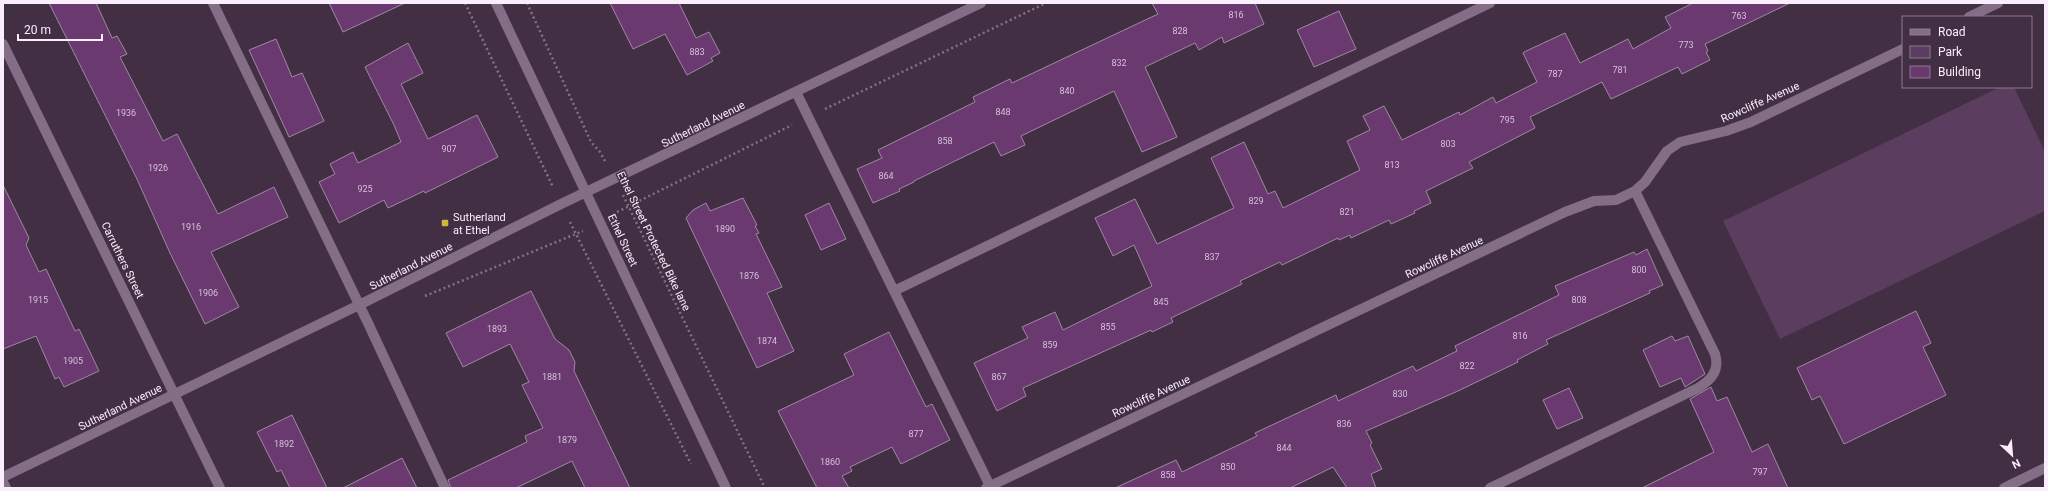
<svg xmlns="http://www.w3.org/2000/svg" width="2048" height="491" viewBox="0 0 2048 491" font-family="Roboto,sans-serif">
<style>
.green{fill:#5b3d5f}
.building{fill:#69396f;stroke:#9f89a2}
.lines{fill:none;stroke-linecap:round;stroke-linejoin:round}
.path{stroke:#827284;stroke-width:2.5;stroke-dasharray:2 3;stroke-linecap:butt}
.minor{stroke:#846e86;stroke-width:10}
.poi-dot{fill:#ceb837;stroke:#422f44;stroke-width:1.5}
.labels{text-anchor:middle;stroke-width:3;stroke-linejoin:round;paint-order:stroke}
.number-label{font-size:9px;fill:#d6c1d9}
.street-label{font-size:11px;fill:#faeefc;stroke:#422f44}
.poi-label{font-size:11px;fill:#faeefc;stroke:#422f44;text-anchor:start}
</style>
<rect width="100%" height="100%" fill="#422f44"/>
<path class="green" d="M2000,87H2014L2045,152V211L1780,339L1723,221Z"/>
<path class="building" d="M49,3H96L112,38L117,36L127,54L120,57L163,141L177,134L218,214L274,187L288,217L211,252L239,307L205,324L170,253L137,179Z
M329,3H405L343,32Z
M610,3H679L696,38L709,32L720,53L711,58L713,61L687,75L665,34L633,49Z
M1152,3H1255L1264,24L1224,43L1222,37L1199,50L1195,43L1145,67L1177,137L1142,152L1114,91L1021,136L1025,145L1001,156L994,142L914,181V182L899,189L900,191L873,203L857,169L882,158L878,150L975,102L973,97L1010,79L1012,83L1158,14Z
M1693,3H1790L1705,44L1708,51L1706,52L1710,60L1682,74L1678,67L1611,99L1602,82L1530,117L1535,128L1469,162L1473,168L1426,191L1431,203L1414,211L1415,213L1391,224L1389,220L1351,238L1350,235L1339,240L1338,238L1282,265L1280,262L1240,281L1242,284L1171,318L1173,322L1152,332L1151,330L1023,388L1026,396L997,411L974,363L1028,338L1022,327L1055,312L1063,330L1152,286L1134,245L1113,256L1095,218L1135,199L1157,244L1234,208L1211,158L1244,142L1268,194L1275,191L1283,208L1360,170L1347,141L1370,130L1363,116L1384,106L1402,140L1459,112L1460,115L1493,97L1496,103L1537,82L1523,53L1524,52L1565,33L1580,63L1628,39L1633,49L1671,28L1665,17Z
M1339,11L1356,49L1314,67L1297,30Z
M276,39L292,77L302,73L324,121L289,137L249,50Z
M408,43L423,73L401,84L428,139L477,115L498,157L425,193L424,191L388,208L384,200L339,223L319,182L335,174L330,164L353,152L358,163L401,142L394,125L365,67Z
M3,185L29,238L26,245L39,272L46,269L75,331L79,329L99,371L64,387L59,377L55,379L36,336L3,349Z
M743,198L757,225L755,226L759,233L756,234L782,287L767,293L794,351L757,368L686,218L693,210L706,203L710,211Z
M829,203L846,239L821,250L805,215Z
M1647,249L1663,285L1649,291L1650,293L1546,340L1548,344L1517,360L1518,362L1458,391L1366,431L1372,443L1370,445L1382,469L1371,474L1376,488H1347L1333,467L1290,488H1115L1176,460L1182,472L1257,436L1255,433L1336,395L1338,401L1413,366L1416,371L1457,351L1455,346L1559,295L1555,286L1634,252L1636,255Z
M531,291L555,339L569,350L575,362L574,371L630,488H585L572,461L516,488H451L448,480L527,442L525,436L543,428L522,385L529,382L510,344L463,367L446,333Z
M1916,311L1931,343L1923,347L1946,395L1844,444L1820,396L1812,400L1797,368Z
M889,332L926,407L932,404L950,440L901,464L892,447L850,467L852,471L842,476L849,488H817L778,411L854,375L844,354Z
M1672,336L1675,341L1688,336L1705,374L1685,387L1681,378L1660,387L1643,350Z
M1711,387L1717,401L1727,397L1752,452L1768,444L1788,488H1642L1714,452L1690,399Z
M1569,388L1583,418L1557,429L1543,400Z
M292,415L327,488H290L281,470L277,472L257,432Z
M402,458L417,488H343Z"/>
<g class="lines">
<path class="path" d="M465,3L553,187
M527,3L591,142L600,152L605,161
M825,109L1046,3
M623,195L765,488
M617,212L792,125
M570,222L691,464
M425,296L583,231"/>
<path class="minor" d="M213,3L368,323L445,488
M496,3L726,488
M1969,17L1998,3
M3,44L220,488
M796,92L990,486
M894,291L1490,3
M3,477L359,305L561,204L981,3
M3,482L6,488
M986,488L1565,212L1594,201L1616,200L1635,191L1645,182L1667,151L1680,142L1726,131L1751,122L1903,49
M1490,488L1698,388C1711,380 1720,371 1715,354L1635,191
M2004,488L2045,468"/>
</g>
<rect class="poi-dot" x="441" y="219" width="8" height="8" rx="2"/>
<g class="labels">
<g class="number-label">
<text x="1236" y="18">816</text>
<text x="1739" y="19">763</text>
<text x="1180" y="34">828</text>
<text x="1686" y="48">773</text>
<text x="697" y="55">883</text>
<text x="1119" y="66">832</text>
<text x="1620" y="73">781</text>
<text x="1555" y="77">787</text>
<text x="1067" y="94">840</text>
<text x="1003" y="115">848</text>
<text x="126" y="116">1936</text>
<text x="1507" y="123">795</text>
<text x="945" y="144">858</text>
<text x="1448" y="147">803</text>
<text x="449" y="152">907</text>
<text x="1392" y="168">813</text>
<text x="158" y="171">1926</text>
<text x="886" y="179">864</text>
<text x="365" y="192">925</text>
<text x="1256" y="204">829</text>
<text x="1347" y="215">821</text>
<text x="191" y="230">1916</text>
<text x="725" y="232">1890</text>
<text x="1212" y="260">837</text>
<text x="1639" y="273">800</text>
<text x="749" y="279">1876</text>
<text x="208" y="296">1906</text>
<text x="38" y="303">1915</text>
<text x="1579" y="303">808</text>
<text x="1161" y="305">845</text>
<text x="1108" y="330">855</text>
<text x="497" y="332">1893</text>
<text x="1520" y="339">816</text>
<text x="767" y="344">1874</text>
<text x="1050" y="348">859</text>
<text x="73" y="364">1905</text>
<text x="1467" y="369">822</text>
<text x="552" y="380">1881</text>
<text x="999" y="380">867</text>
<text x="1400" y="397">830</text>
<text x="1344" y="427">836</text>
<text x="916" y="437">877</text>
<text x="567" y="443">1879</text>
<text x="284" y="447">1892</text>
<text x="1284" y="451">844</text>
<text x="830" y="465">1860</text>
<text x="1228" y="470">850</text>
<text x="1760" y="475">797</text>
<text x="1168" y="478">858</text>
</g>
<g class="street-label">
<text transform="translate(1760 102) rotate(-24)" y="4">Rowcliffe Avenue</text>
<text transform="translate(703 124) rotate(-26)" y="4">Sutherland Avenue</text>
<text transform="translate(623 240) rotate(65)" y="4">Ethel Street</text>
<text transform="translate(654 241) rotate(64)" y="4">Ethel Street Protected Bike lane</text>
<text transform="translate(1444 257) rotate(-25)" y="4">Rowcliffe Avenue</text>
<text transform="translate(123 260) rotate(64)" y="4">Carruthers Street</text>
<text transform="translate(411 266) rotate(-27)" y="4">Sutherland Avenue</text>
<text transform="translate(1151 396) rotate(-25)" y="4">Rowcliffe Avenue</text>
<text transform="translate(120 407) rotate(-26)" y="4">Sutherland Avenue</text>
</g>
<g class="poi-label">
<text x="453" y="221">Sutherland<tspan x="453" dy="13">at Ethel</tspan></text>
</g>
</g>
<rect width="2048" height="491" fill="none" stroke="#faeefc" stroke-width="8"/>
<rect x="1902" y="16" width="130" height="72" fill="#422f44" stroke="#8c7b8e"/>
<rect x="1910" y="29" width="20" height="6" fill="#846e86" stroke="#8c7b8e"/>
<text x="1938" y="36" font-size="12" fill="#faeefc">Road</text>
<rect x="1910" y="46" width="20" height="12" fill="#5b3d5f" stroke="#8c7b8e"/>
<text x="1938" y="56" font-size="12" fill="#faeefc">Park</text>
<rect x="1910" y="66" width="20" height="12" fill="#69396f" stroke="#8c7b8e"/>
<text x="1938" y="76" font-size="12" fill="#faeefc">Building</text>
<g transform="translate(2012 455) rotate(154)" stroke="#422f44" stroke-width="3" paint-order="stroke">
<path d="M0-3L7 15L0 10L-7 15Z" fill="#faeefc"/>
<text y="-6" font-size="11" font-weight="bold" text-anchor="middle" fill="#faeefc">N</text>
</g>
<path d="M18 34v6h84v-6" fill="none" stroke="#faeefc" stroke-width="2"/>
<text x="24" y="34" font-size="12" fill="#faeefc" stroke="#422f44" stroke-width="3" paint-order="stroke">20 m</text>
</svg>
